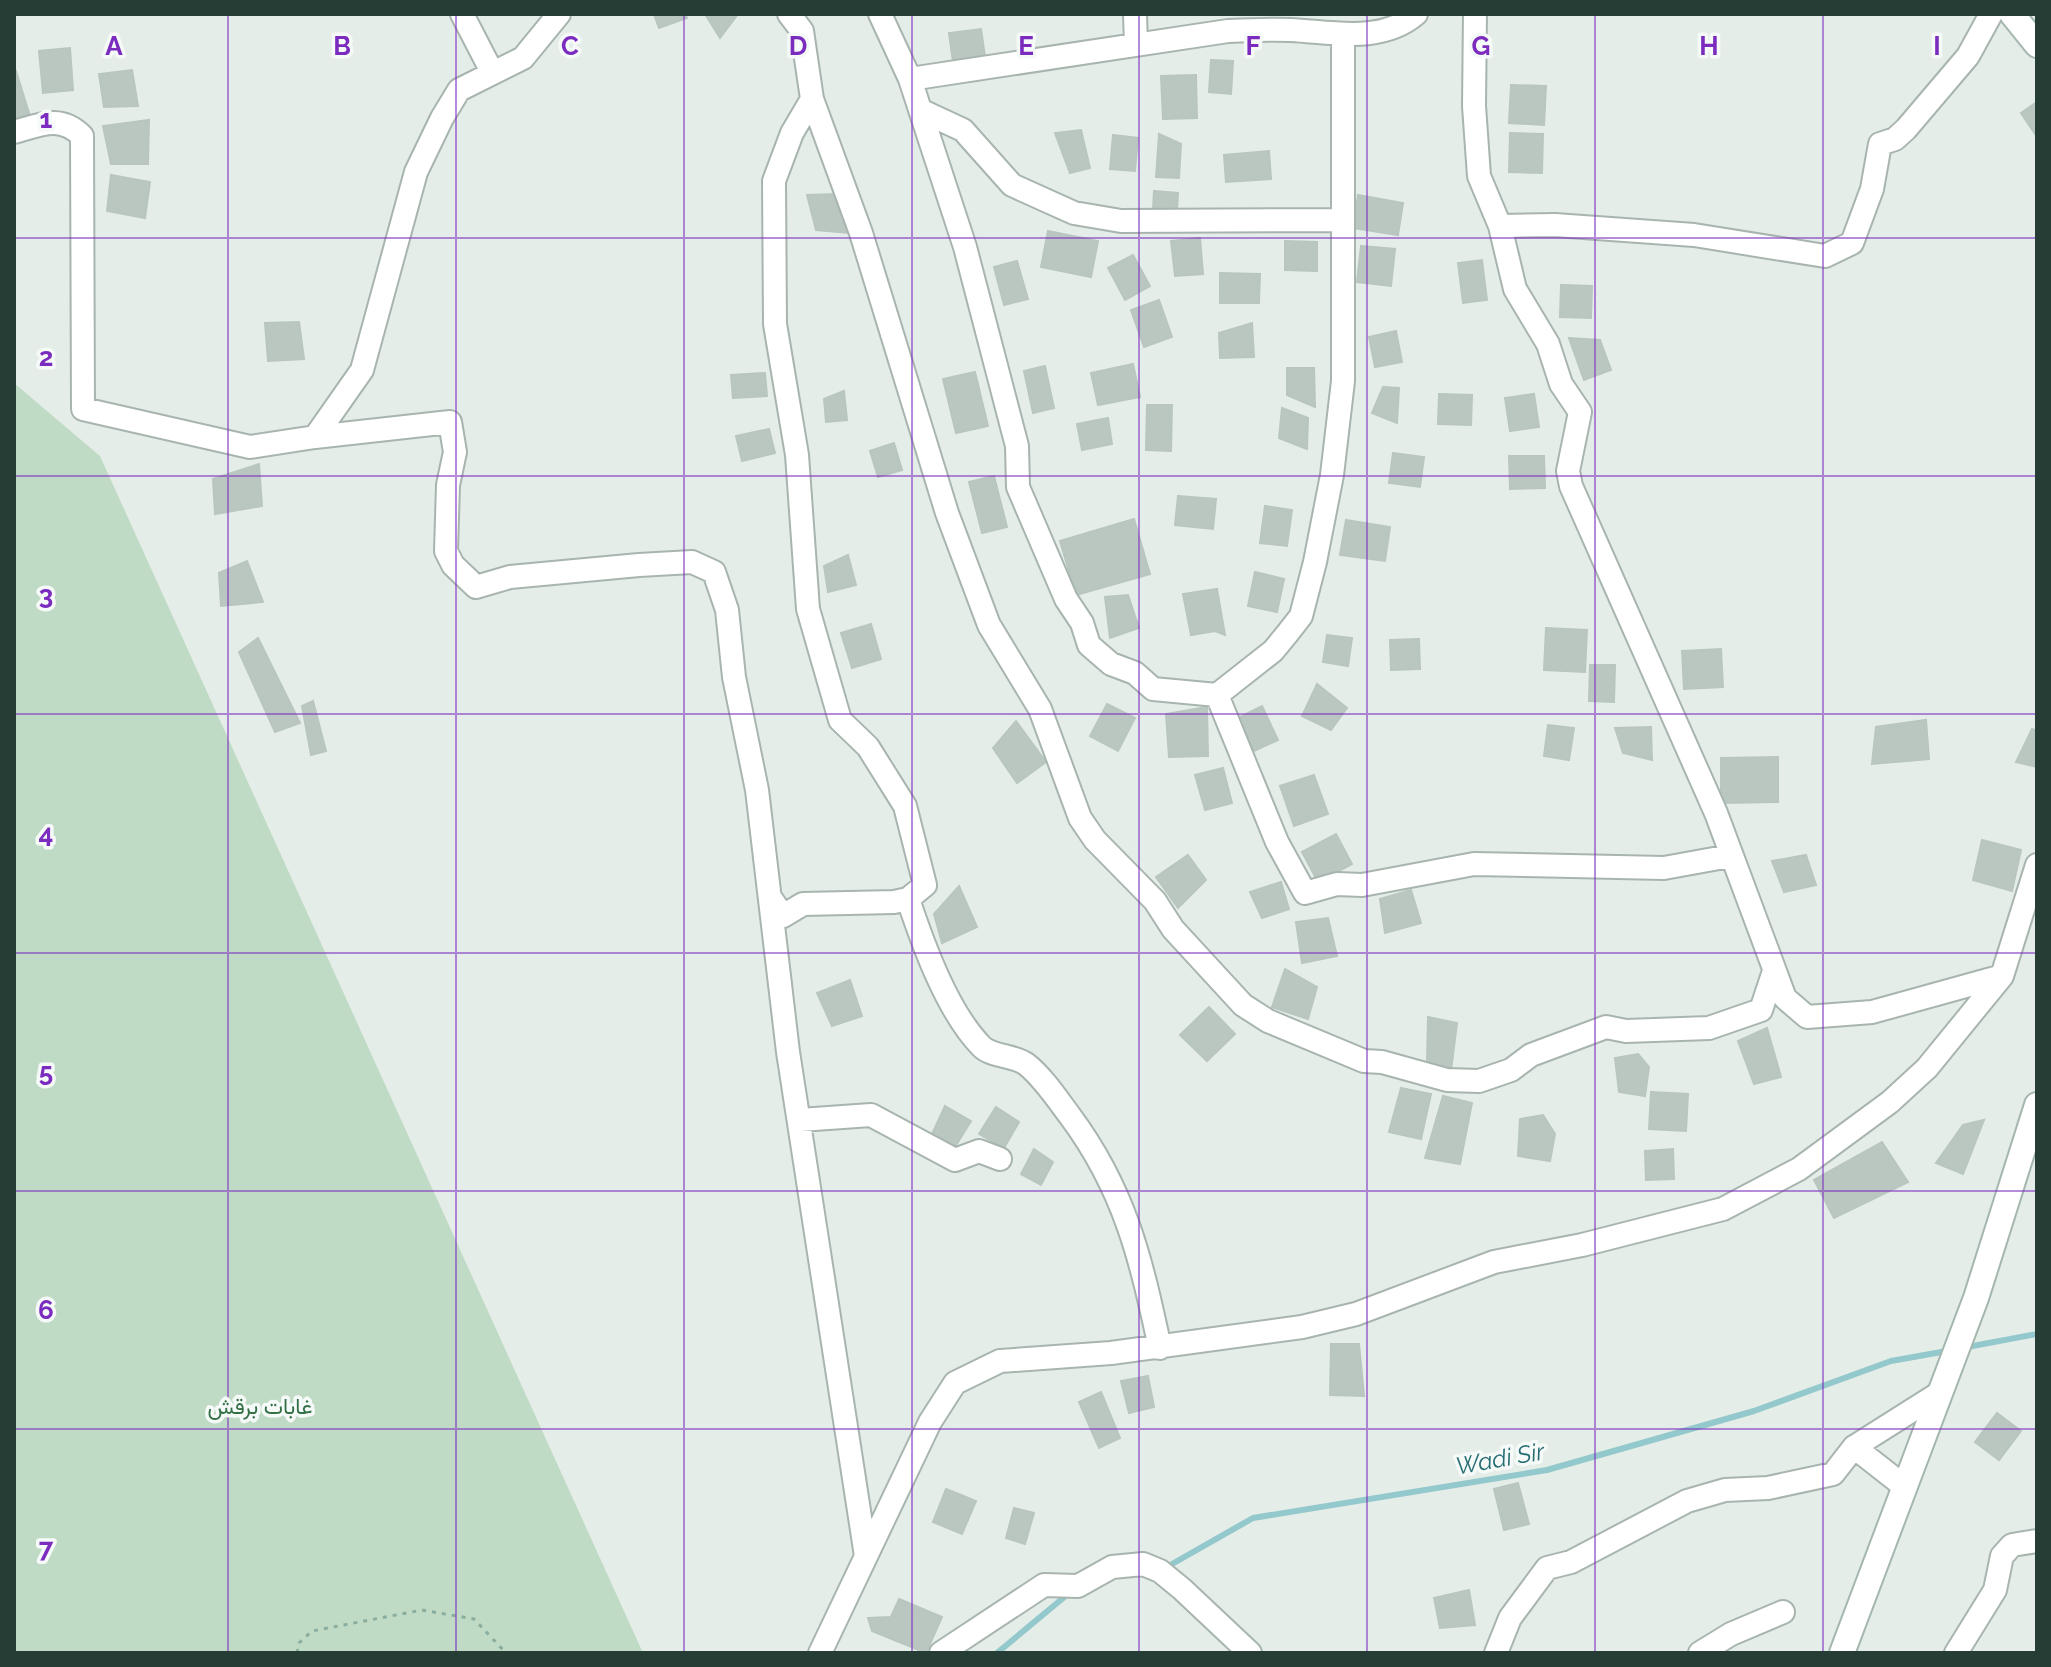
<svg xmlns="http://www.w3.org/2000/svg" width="2051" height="1667" viewBox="0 0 2051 1667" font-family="Raleway,Vazirmatn,sans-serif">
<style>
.green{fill:#c0dbc5}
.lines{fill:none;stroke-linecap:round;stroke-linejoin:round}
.stream{stroke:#93c8cc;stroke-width:6}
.building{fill:#bac7c1;stroke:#b8c6bf;stroke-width:2}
.street-casing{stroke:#a8b5af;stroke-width:26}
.secondary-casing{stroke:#a4b7af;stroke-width:28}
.path{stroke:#89ad9e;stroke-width:3;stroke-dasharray:4 6;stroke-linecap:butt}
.street{stroke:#fff;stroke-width:22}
.secondary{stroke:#fff;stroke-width:24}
.grid{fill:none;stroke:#7b2cbf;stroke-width:2;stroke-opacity:0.55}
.labels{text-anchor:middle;stroke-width:7;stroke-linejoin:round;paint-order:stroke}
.park-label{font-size:22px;fill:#347046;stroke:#f5f9f7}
.water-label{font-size:24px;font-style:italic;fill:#256d73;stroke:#f5f9f7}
.grid-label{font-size:26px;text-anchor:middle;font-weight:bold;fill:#7b2cbf;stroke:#f5f9f7;stroke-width:7;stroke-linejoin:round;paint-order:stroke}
</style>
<rect width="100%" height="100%" fill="#e5ede8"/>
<path class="green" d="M14,383L100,456L643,1653H14Z"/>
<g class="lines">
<path class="stream" d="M1962,1348L2037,1334
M1165,1568L1253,1518L1547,1470L1754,1411L1891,1361L1947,1351
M997,1653L1068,1594"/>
</g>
<path class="building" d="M654,14H685L687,18L659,28Z
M705,14H738L720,38Z
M981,29L986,64L954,69L949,33Z
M70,48L73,90L43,93L39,51Z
M1211,60L1233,61L1231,94L1209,92Z
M132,70L138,106L104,107L99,74Z
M16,71L30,116L14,121V72Z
M1196,75L1197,118L1163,119L1161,76Z
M1511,85L1546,86L1544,125L1509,123Z
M2037,102V137L2021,113Z
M149,120L148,164H111L103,126Z
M1081,130L1090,168L1070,173L1055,133Z
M1510,133L1543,134L1542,173L1509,172Z
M1159,134L1181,144L1179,178L1156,177Z
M1113,135L1138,138L1135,171L1110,169Z
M1269,151L1271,179L1226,182L1224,155Z
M111,175L150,182L145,218L107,211Z
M1154,191L1178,193L1177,210L1153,209Z
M838,194L852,233L816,230L807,195Z
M1358,195L1403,203L1398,235L1353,228Z
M1048,231L1098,241L1091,277L1041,267Z
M1200,238L1203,274L1175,276L1171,241Z
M1285,241L1317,242V271L1285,270Z
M1361,246L1395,249L1391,286L1357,282Z
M1133,255L1150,286L1125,300L1108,268Z
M1482,260L1487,300L1463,303L1458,263Z
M1017,261L1028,299L1004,305L994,267Z
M1220,273L1260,274L1259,303H1220Z
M1561,285L1592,286L1591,318L1560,317Z
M1159,300L1172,337L1144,347L1131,310Z
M299,322L304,359L268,361L265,323Z
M1252,323L1254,357L1220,358L1219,333Z
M1396,331L1402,362L1375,367L1369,337Z
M1569,338L1600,340L1611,370L1584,380Z
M1133,364L1140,397L1098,405L1091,373Z
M1045,366L1054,408L1033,413L1024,371Z
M1287,368H1314L1315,407L1287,395Z
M975,372L988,426L956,433L943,379Z
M765,373L767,396L733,398L731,375Z
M1383,387L1399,388L1397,423L1372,413Z
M844,391L847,420L826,422L824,399Z
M1439,394L1472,395L1471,425L1438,424Z
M1534,394L1539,427L1510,431L1505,398Z
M1147,405H1172L1171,451L1146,450Z
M1282,408L1308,418L1307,449L1279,438Z
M1108,418L1112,444L1082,450L1077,424Z
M769,429L775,453L742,461L736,436Z
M894,443L902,470L878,477L870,451Z
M1393,453L1424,457L1420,487L1389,483Z
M1509,456H1544L1545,488L1510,489Z
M259,464L262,506L215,514L213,479Z
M994,476L1007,527L982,533L969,482Z
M1178,496L1216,499L1213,529L1175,525Z
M1265,506L1292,510L1287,546L1260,543Z
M1134,519L1150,574L1076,595L1060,541Z
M1346,520L1390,527L1385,561L1340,555Z
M848,555L856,585L828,592L824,566Z
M247,561L263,602L221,606L219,573Z
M1255,572L1284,579L1277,612L1248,606Z
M1217,589L1225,635L1215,631L1191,635L1183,594Z
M1128,595L1139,628L1110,638L1105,597Z
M871,624L881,659L852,668L841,633Z
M1546,628L1587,630L1585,672L1544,670Z
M1327,635L1352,638L1348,666L1323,662Z
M258,638L300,723L275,732L239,652Z
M1419,639L1420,669L1391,670L1390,640Z
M1721,649L1723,687L1684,689L1682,651Z
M1590,665H1615L1614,702L1589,701Z
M1317,684L1347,708L1331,730L1302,716Z
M313,701L326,751L311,755L302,706Z
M1107,704L1135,718L1118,751L1090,736Z
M1262,706L1278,740L1254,751L1238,718Z
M1207,707L1208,756L1169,757L1166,714Z
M1926,720L1929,759L1872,764L1876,727Z
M1016,721L1046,762L1017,783L993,748Z
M1548,725L1574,728L1569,760L1544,756Z
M1651,727L1652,760L1623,753L1615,728Z
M2032,729L2037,731V767L2016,762Z
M1778,757V802L1721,803V758Z
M1223,768L1232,803L1205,810L1195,775Z
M1314,775L1328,814L1294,826L1280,786Z
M1336,834L1352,864L1318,882L1302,852Z
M1982,840L2021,850L2012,891L1973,880Z
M1188,855L1206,880L1178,908L1156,877Z
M1806,855L1816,885L1784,892L1772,861Z
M1281,882L1289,909L1262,918L1250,892Z
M959,886L977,927L942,943L934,914Z
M1411,890L1421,923L1385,933L1380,899Z
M1328,918L1337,956L1302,963L1296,922Z
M1285,969L1317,987L1308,1019L1272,1007Z
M850,980L862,1016L832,1026L817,993Z
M1209,1007L1235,1034L1207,1061L1180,1035Z
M1428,1017L1457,1023L1451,1071L1427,1062Z
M1767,1028L1781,1077L1754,1084L1738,1041Z
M1638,1054L1649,1067L1645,1096L1619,1092L1615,1058Z
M1401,1088L1431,1094L1421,1139L1389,1132Z
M1651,1092L1688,1094L1686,1131L1649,1129Z
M1443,1096L1472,1103L1460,1164L1425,1158Z
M945,1106L971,1121L955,1147L932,1134Z
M996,1107L1019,1122L1004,1148L979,1134Z
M1543,1115L1555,1134L1550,1161L1518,1156L1520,1119Z
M1984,1120L1963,1174L1936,1163L1963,1125Z
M1882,1142L1908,1182L1834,1218L1814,1180Z
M1034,1149L1053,1162L1041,1185L1021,1174Z
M1673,1149L1674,1179L1646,1180L1645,1151Z
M1331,1344H1359L1364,1396L1330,1395Z
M1148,1376L1154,1407L1129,1413L1121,1381Z
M1101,1392L1120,1438L1099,1448L1079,1402Z
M1997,1413L2021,1431L1999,1460L1975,1442Z
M1518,1483L1529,1524L1504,1530L1494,1489Z
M946,1489L976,1501L962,1534L933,1522Z
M1014,1508L1034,1513L1025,1544L1006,1538Z
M1469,1590L1475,1625L1440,1628L1434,1598Z
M899,1599L942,1617L926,1653L872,1631L868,1618L891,1617Z"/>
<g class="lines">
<defs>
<path id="street" d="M462,14L492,72
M880,14L910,79L965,247L1017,446L1018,487L1066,599L1082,623L1089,645L1111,664L1135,673L1153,689L1217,695L1273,651L1287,634L1301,616L1315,562L1332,475L1343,381V37
M1135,14L1136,44
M1475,14L1474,106L1479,176L1500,226L1515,289L1548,344L1561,384L1580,412L1568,471L1571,486L1716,813L1785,998L1807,1017L1872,1012L2002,976
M910,79L1228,31C1249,30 1270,29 1291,30C1332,32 1381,44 1416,14
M812,99L861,233L947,513L989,625L1040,709L1080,818L1095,840L1155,901L1173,929L1243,1005L1268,1021L1364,1061L1382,1062L1447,1080L1479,1081L1511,1070L1531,1055L1606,1027L1626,1031L1709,1028L1761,1010L1773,974
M920,110L963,130L1012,185L1074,213L1121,221L1340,220
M14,132C40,125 60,114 82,136L83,409L250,447L315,437L362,370L416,172L442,118L459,90L523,58L559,14
M1500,226L1555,225L1694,235L1825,256L1852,243L1872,189L1880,144L1895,139L1906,129L1968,56L1991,14
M315,437L450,422L455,452L448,485L446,551L453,565L476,587L510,577L639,565L692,562L714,572L727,610L734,677L757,790L788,1052L866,1556
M1217,695L1277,842L1305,893L1337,884L1362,885L1474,864L1664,868L1730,856
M908,899C923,944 947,1011 981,1046C991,1057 1014,1055 1026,1064C1042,1076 1058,1100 1070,1116C1125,1190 1141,1259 1160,1348
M772,900L783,916L803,904L894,902L908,899L925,885L905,806L868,747L840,720L808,609L797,455L775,324L774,181L792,133L812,99L802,31L789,14
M800,1120L871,1115L955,1160L979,1151L1000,1159
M1854,1447L1941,1392
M820,1653L930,1422L955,1383L1000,1361L1111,1353L1302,1327L1356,1314L1494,1262L1582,1245L1723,1209L1799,1169L1890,1102L1927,1068L2002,976L2037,865
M941,1653L1044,1585L1078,1586L1112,1567L1143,1564L1160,1571L1182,1589L1250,1653
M1496,1653L1510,1618L1547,1568L1571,1562L1687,1501L1725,1490L1768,1488L1833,1474L1854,1447L1905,1487
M1700,1653L1731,1634L1783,1612
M1956,1653L1995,1590L2002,1556L2012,1545L2037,1541"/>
<path id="secondary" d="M2012,14L2037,45
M1842,1653L1976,1298L2037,1105"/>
</defs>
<use href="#street" class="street-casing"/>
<use href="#secondary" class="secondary-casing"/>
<path class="path" d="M297,1653L299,1643L312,1631L422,1610L474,1619L506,1653"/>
<use href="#street" class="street"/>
<use href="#secondary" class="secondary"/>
</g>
<path class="grid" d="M228,14V1653M456,14V1653M684,14V1653M912,14V1653M1139,14V1653M1367,14V1653M1595,14V1653M1823,14V1653M14,238H2037M14,476H2037M14,714H2037M14,953H2037M14,1191H2037M14,1429H2037"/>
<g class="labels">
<g class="park-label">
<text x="260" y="1414">غابات برقش</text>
</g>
<g class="water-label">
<text transform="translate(1500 1459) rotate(-10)" y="8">Wadi Sir</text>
</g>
</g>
<g class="grid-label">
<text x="114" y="55">A</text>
<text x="342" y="55">B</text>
<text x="570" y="55">C</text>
<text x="798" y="55">D</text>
<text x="1026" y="55">E</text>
<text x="1253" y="55">F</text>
<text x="1481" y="55">G</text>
<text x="1709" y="55">H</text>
<text x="1937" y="55">I</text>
<text x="46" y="128">1</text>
<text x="46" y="366">2</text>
<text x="46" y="604">3</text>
<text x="46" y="843">4</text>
<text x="46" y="1081">5</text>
<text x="46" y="1319">6</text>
<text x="46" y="1557">7</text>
</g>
<rect width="2051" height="1667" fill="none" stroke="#263d35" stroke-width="32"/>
</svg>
